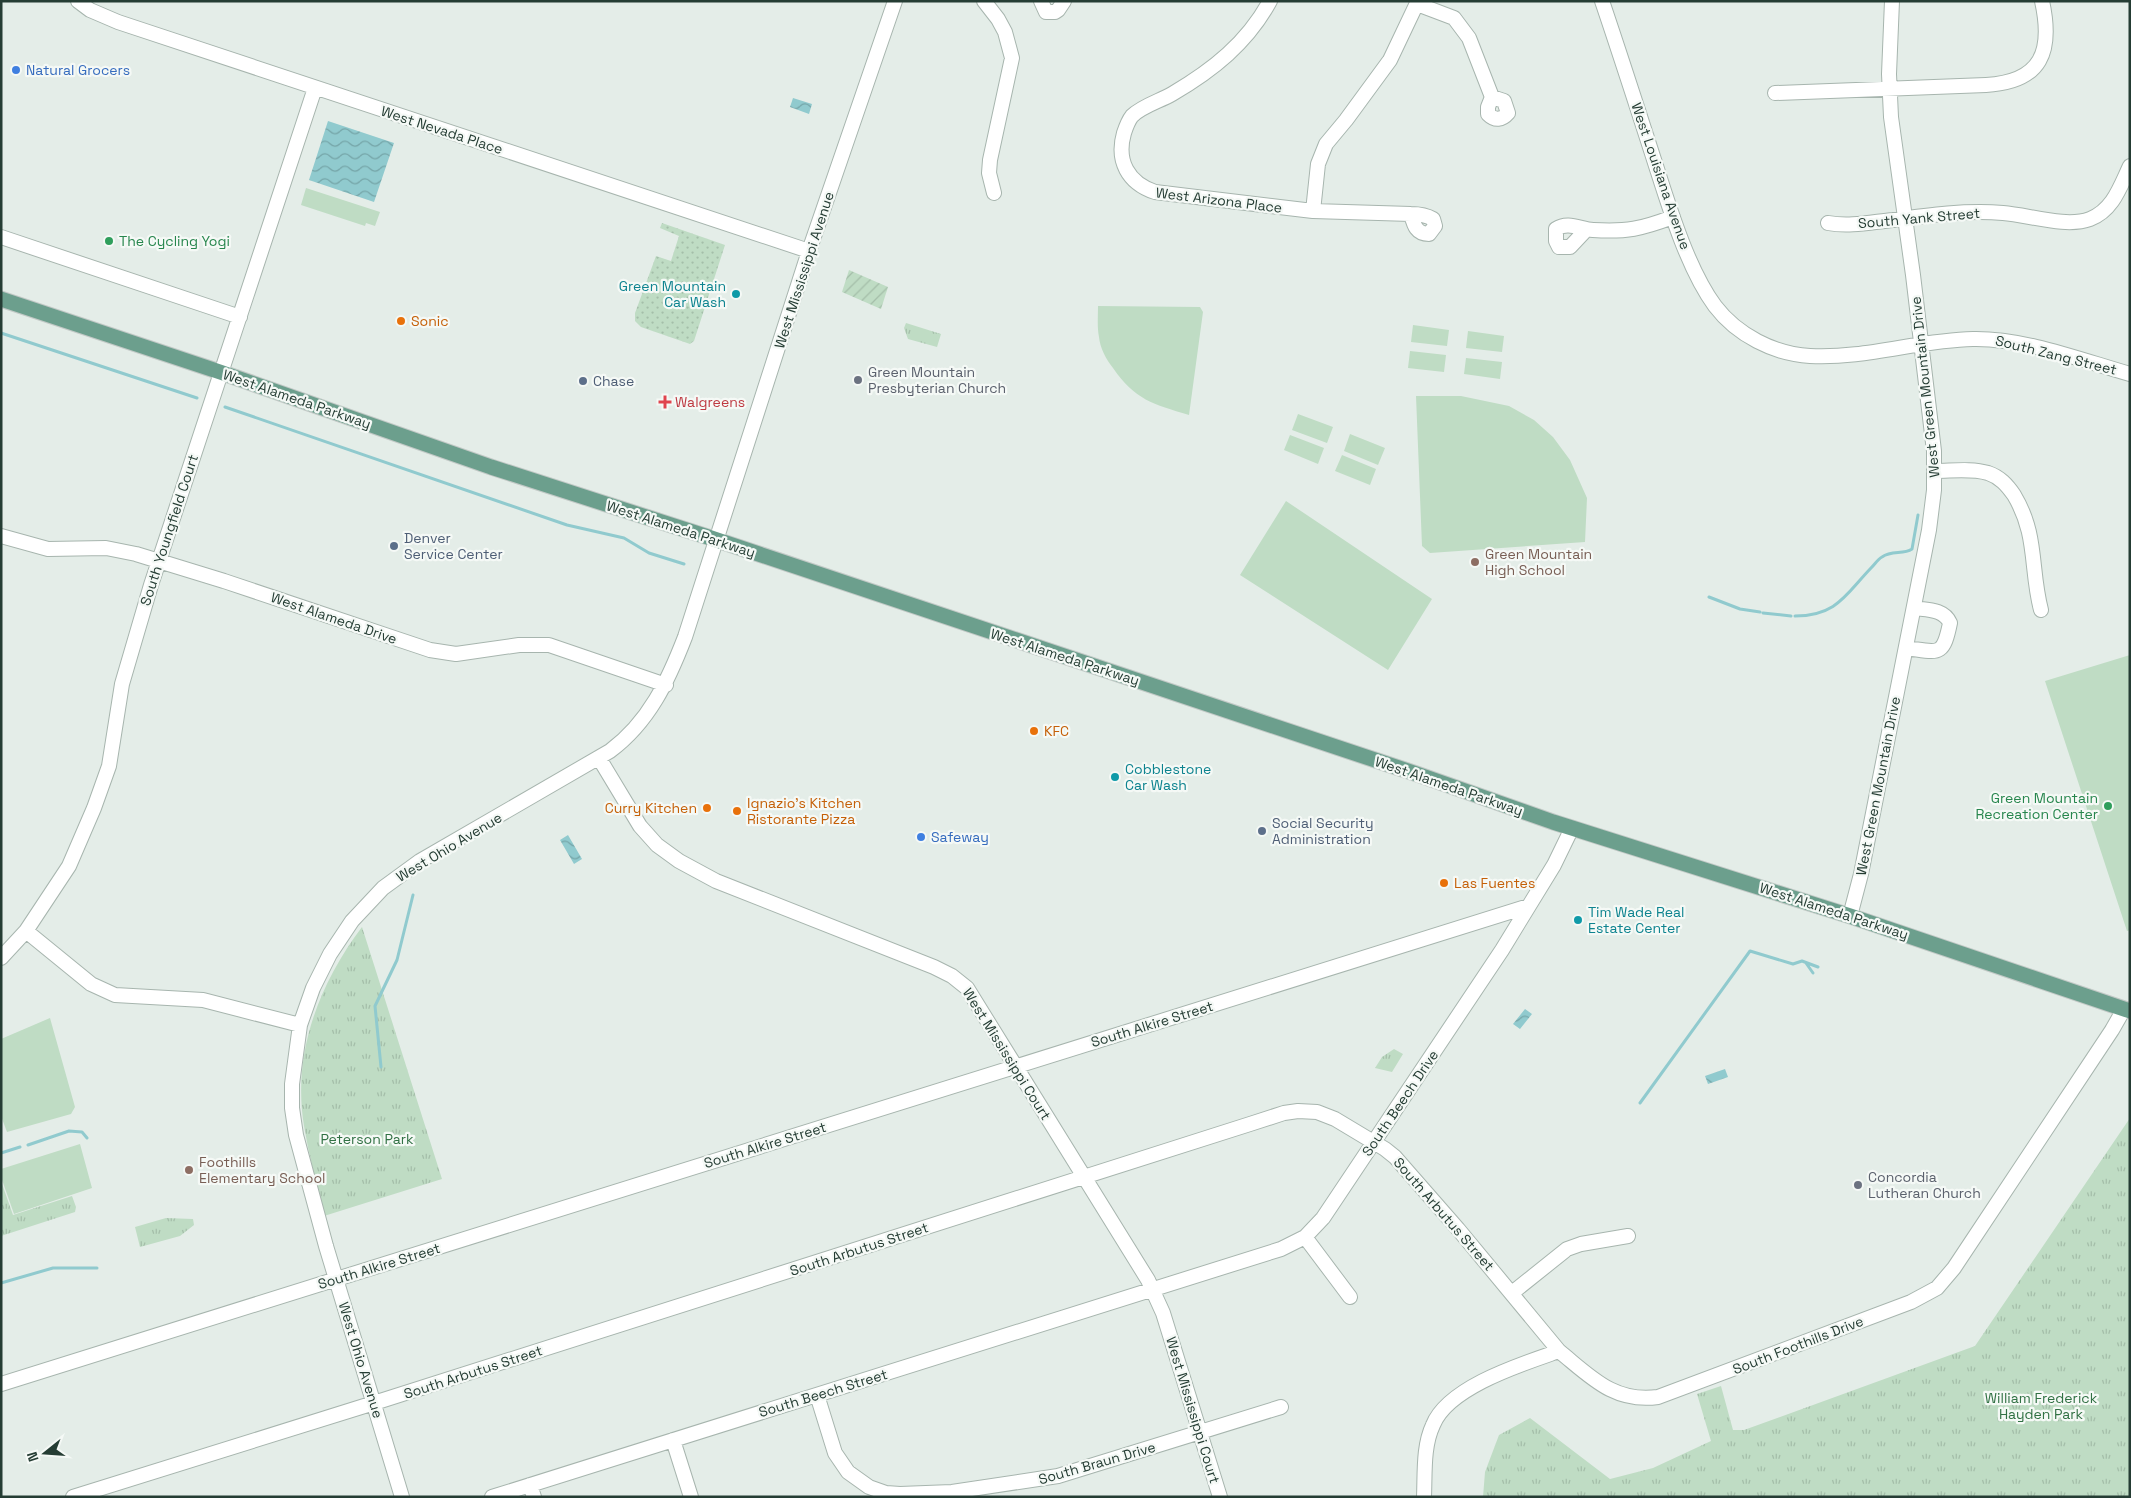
<svg xmlns="http://www.w3.org/2000/svg" width="2131" height="1498" viewBox="0 0 2131 1498" font-family="'Space Grotesk',sans-serif">
<style>
.grass{fill:url(#grass-dots)}
.park{fill:url(#park-tufts)}
.garden{fill:url(#garden-furrows)}
.pitch{fill:#bfdcc4}
.water{fill:url(#water-waves)}
.lines{fill:none;stroke-linecap:round;stroke-linejoin:round}
.stream{stroke:#90cace;stroke-width:3}
.minor-casing{stroke:#a7b5ae;stroke-width:16}
.major-casing{stroke:#c2c9c6;stroke-width:17}
.minor{stroke:#fff;stroke-width:14}
.major{stroke:#6c9f8d;stroke-width:15}
.shop-dot{fill:#3f7fe0;stroke:#f5f9f6;stroke-width:2}
.leisure-dot{fill:#2e9e5b;stroke:#f5f9f6;stroke-width:2}
.culture-dot{fill:#0f9aa8;stroke:#f5f9f6;stroke-width:2}
.food-dot{fill:#e8710a;stroke:#f5f9f6;stroke-width:2}
.worship-dot{fill:#6b7280;stroke:#f5f9f6;stroke-width:2}
.service-dot{fill:#5c6f8a;stroke:#f5f9f6;stroke-width:2}
.health-dot{fill:#e0444e;stroke:#f5f9f6;stroke-width:2}
.education-dot{fill:#8d6e63;stroke:#f5f9f6;stroke-width:2}
.labels{text-anchor:middle;stroke-width:4.5;stroke-linejoin:round;paint-order:stroke}
.shop-label{font-size:14px;fill:#366cbe;stroke:#f5f9f6;text-anchor:start}
.street-label{font-size:14px;fill:#253d34;stroke:#f5f9f6}
.leisure-label{font-size:14px;fill:#27864d;stroke:#f5f9f6;text-anchor:start}
.culture-label{font-size:14px;fill:#0d838f;stroke:#f5f9f6;text-anchor:start}
.food-label{font-size:14px;fill:#c56008;stroke:#f5f9f6;text-anchor:start}
.worship-label{font-size:14px;fill:#5b616d;stroke:#f5f9f6;text-anchor:start}
.service-label{font-size:14px;fill:#4e5e75;stroke:#f5f9f6;text-anchor:start}
.health-label{font-size:14px;fill:#be3a42;stroke:#f5f9f6;text-anchor:start}
.education-label{font-size:14px;fill:#785e54;stroke:#f5f9f6;text-anchor:start}
.park-label{font-size:14px;fill:#317144;stroke:#f5f9f6}
</style>
<defs>
<pattern id="grass-dots" width="8" height="8" patternUnits="userSpaceOnUse" patternTransform="scale(1.25)"><rect width="8" height="8" fill="#bfdcc4"/><path d="M2 2h.1M6 6h.1" fill="none" stroke="#a4bea9" stroke-width="1.8" stroke-linecap="round"/></pattern>
<pattern id="park-tufts" width="24" height="20" patternUnits="userSpaceOnUse" patternTransform="scale(1.25)"><rect width="24" height="20" fill="#bfdcc4"/><path d="M3 7l-1-3M5 7V3M7 7l1-3M15 17l-1-3M17 17v-4M19 17l1-3" fill="none" stroke="#a4bea9"/></pattern>
<pattern id="garden-furrows" width="10" height="10" patternUnits="userSpaceOnUse" patternTransform="scale(1.25)"><rect width="10" height="10" fill="#bfdcc4"/><path d="M-1 1l2-2M0 10L10 0M9 11l2-2" fill="none" stroke="#a4bea9"/></pattern>
<pattern id="water-waves" width="16" height="10" patternUnits="userSpaceOnUse" patternTransform="scale(1.25)"><rect width="16" height="10" fill="#90cace"/><path d="M0 5q4-4 8 0t8 0" fill="none" stroke="#75a5a8"/></pattern>
</defs>
<rect width="100%" height="100%" fill="#e4ede8"/>
<path class="grass" d="M662,223L725,245L694,341L690,344L641,327L635,321V313L656,256L671,261L679,236L660,228Z"/>
<path class="park" d="M906,323L941,334L937,347L908,339L904,328Z
M362,927L442,1179L324,1216C317,1186 309,1156 304,1126C292,1053 319,984 362,927Z
M1394,1049L1403,1054L1392,1072L1375,1068L1382,1057Z
M2130,1118V1497H1483L1485,1472L1499,1435L1530,1418L1610,1479L1653,1468L1711,1441L1697,1394L1721,1386L1733,1430H1744L1975,1346Z
M1,1181L13,1215L72,1196L76,1207L75,1212L1,1236Z
M166,1218L193,1219L194,1225L180,1236L140,1247L135,1227Z"/>
<path class="garden" d="M849,270L888,287L881,309L842,292Z"/>
<path class="pitch" d="M306,188L380,212L375,226L366,223L365,226L301,205Z
M1098,306L1200,307L1203,312L1189,415C1153,404 1135,400 1113,368C1106,359 1100,348 1099,337C1097,327 1098,316 1098,306Z
M1413,325L1449,330L1447,346L1411,342Z
M1468,331L1504,336L1502,352L1466,348Z
M1410,351L1446,355L1444,372L1408,368Z
M1466,358L1502,362L1500,379L1464,374Z
M1416,396H1461L1509,406L1534,420L1553,437L1570,460L1587,498L1585,542L1430,553L1422,546Z
M1298,414L1333,427L1327,443L1292,430Z
M1350,434L1385,448L1378,465L1344,451Z
M1290,435L1324,448L1318,464L1284,450Z
M1342,455L1376,469L1370,485L1335,471Z
M1286,501L1432,599L1388,670L1240,575Z
M2130,655V930L2127,931L2045,681Z
M50,1018L75,1107L71,1114L7,1132L1,1116V1039Z
M80,1144L92,1188L14,1214L1,1177V1169Z"/>
<path class="water" d="M793,98L812,104L809,114L790,107Z
M328,121L394,143L374,202L309,180Z
M568,835L582,859L574,864L560,840Z
M1525,1009L1532,1014L1520,1029L1513,1024Z
M1725,1069L1728,1077L1708,1084L1705,1076Z"/>
<g class="lines">
<path class="stream" d="M1,333L197,398
M225,407L567,525L624,538L649,553L684,564
M1709,597L1740,609L1760,612
M1763,613L1791,616
M1795,616C1837,616 1846,594 1871,568C1875,564 1878,559 1882,557C1892,550 1903,555 1912,549L1918,515
M1806,963L1813,973
M381,1067L375,1006L397,960L413,895
M1640,1103L1750,951L1793,964L1802,961L1818,967
M28,1145L69,1131L82,1132L87,1138
M1,1153L20,1147
M1,1283L53,1268H97"/>
<defs>
<path id="minor" d="M78,1L90,10L118,22L809,251
M984,1L998,19L1005,32L1012,58L990,160L989,173L994,193
M1041,1L1046,12H1055L1058,10L1064,1
M1270,1C1247,43 1213,70 1172,94C1160,101 1142,106 1132,116C1128,121 1126,127 1124,133C1116,161 1128,183 1155,192L1313,211L1411,214C1420,214 1426,215 1433,219L1435,226L1429,234C1416,234 1414,225 1411,214
M1602,1C1621,57 1639,113 1657,169C1670,210 1689,271 1715,306C1737,335 1774,354 1810,356C1865,359 1919,340 1973,339C2024,338 2081,360 2130,374
M1417,4L1454,18L1469,38L1492,97L1488,107V114C1495,121 1502,120 1508,113L1504,101L1492,97
M1775,93L1986,85C2042,82 2053,51 2042,1
M1313,211L1318,164L1326,144L1346,120L1390,60L1418,1
M1828,223C1850,227 1872,222 1893,220C1929,215 1966,210 2003,213C2029,215 2066,228 2090,219C2113,210 2120,187 2130,166
M1586,230L1570,247H1559L1556,241V229C1568,221 1580,229 1593,230C1627,232 1641,229 1673,217
M1,237L240,317
M1935,471C1952,471 1971,468 1988,473C2000,477 2007,485 2014,495C2038,535 2030,568 2041,610
M1,536L48,549L106,548L136,554L224,581L430,650L456,654L519,645H549L666,685
M1906,648C1938,652 1943,658 1950,623C1944,609 1927,610 1914,608
M599,758L640,826L657,845L679,861L716,881L934,967L952,976L967,988L1148,1280L1163,1313L1220,1497
M1850,916L1861,874L1929,530L1934,490V451L1913,275L1891,117L1889,74L1892,1
M26,931L91,984L115,995L203,1000L300,1025
M1,958L26,931L69,866L94,808L109,766L122,684L151,585L315,88
M1305,1237L1350,1297
M1512,1293L1567,1249L1581,1244L1628,1236
M1,1384L1529,906
M817,1395L835,1453L848,1472L869,1487L886,1493L900,1494L952,1492L1058,1476L1281,1407
M673,1440L691,1497
M530,1485L534,1497
M73,1497L374,1403L1250,1124L1284,1113L1298,1111L1317,1112L1335,1119L1385,1149L1395,1157L1458,1229L1559,1351
M402,1497L326,1246L296,1135L292,1108V1084L300,1025L313,988L330,954L352,921L383,888L420,861L610,751C649,722 668,681 685,637L809,251L895,1
M492,1497L1281,1249L1305,1237L1323,1218L1502,950L1554,865L1572,828
M1424,1497C1425,1473 1423,1446 1433,1425C1448,1387 1522,1364 1559,1351C1591,1377 1614,1403 1658,1397L1911,1302L1937,1288L1954,1268L2112,1030L2124,1009"/>
<path id="major" d="M1,299L220,372L491,467L705,536L1414,773L1553,822L1850,916L2130,1011"/>
</defs>
<use href="#minor" class="minor-casing"/>
<use href="#major" class="major-casing"/>
<use href="#minor" class="minor"/>
<use href="#major" class="major"/>
</g>
<g class="shop-dot">
<circle cx="16" cy="70" r="5"/>
<circle cx="921" cy="837" r="5"/>
</g>
<g class="leisure-dot">
<circle cx="109" cy="241" r="5"/>
<circle cx="2108" cy="806" r="5"/>
</g>
<g class="culture-dot">
<circle cx="736" cy="294" r="5"/>
<circle cx="1115" cy="777" r="5"/>
<circle cx="1578" cy="920" r="5"/>
</g>
<g class="food-dot">
<circle cx="401" cy="321" r="5"/>
<circle cx="1034" cy="731" r="5"/>
<circle cx="707" cy="808" r="5"/>
<circle cx="737" cy="811" r="5"/>
<circle cx="1444" cy="883" r="5"/>
</g>
<g class="worship-dot">
<circle cx="858" cy="380" r="5"/>
<circle cx="1858" cy="1185" r="5"/>
</g>
<g class="service-dot">
<circle cx="583" cy="381" r="5"/>
<circle cx="394" cy="546" r="5"/>
<circle cx="1262" cy="831" r="5"/>
</g>
<path class="health-dot" d="M662.5 394.5h5v5h5v5h-5v5h-5v-5h-5v-5h5z"/>
<g class="education-dot">
<circle cx="1475" cy="562" r="5"/>
<circle cx="189" cy="1170" r="5"/>
</g>
<g class="labels">
<g class="shop-label">
<text x="26" y="75">Natural Grocers</text>
<text x="931" y="842">Safeway</text>
</g>
<g class="street-label">
<text transform="translate(442 130) rotate(18)" y="5">West Nevada Place</text>
<text transform="translate(1661 176) rotate(71)" y="5">West Louisiana Avenue</text>
<text transform="translate(1219 200) rotate(7)" y="5">West Arizona Place</text>
<text transform="translate(1919 218) rotate(-5)" y="5">South Yank Street</text>
<text transform="translate(804 270) rotate(-72)" y="5">West Mississippi Avenue</text>
<text transform="translate(2056 355) rotate(14)" y="5">South Zang Street</text>
<text transform="translate(1925 387) rotate(-96)" y="5">West Green Mountain Drive</text>
<text transform="translate(297 399) rotate(19)" y="5">West Alameda Parkway</text>
<text transform="translate(681 529) rotate(18)" y="5">West Alameda Parkway</text>
<text transform="translate(169 530) rotate(-72)" y="5">South Youngfield Court</text>
<text transform="translate(334 618) rotate(19)" y="5">West Alameda Drive</text>
<text transform="translate(1065 657) rotate(18)" y="5">West Alameda Parkway</text>
<text transform="translate(1449 786) rotate(19)" y="5">West Alameda Parkway</text>
<text transform="translate(1878 786) rotate(-79)" y="5">West Green Mountain Drive</text>
<text transform="translate(449 847) rotate(-31)" y="5">West Ohio Avenue</text>
<text transform="translate(1834 911) rotate(18)" y="5">West Alameda Parkway</text>
<text transform="translate(1152 1024) rotate(-17)" y="5">South Alkire Street</text>
<text transform="translate(1007 1054) rotate(58)" y="5">West Mississippi Court</text>
<text transform="translate(1400 1103) rotate(-56)" y="5">South Beech Drive</text>
<text transform="translate(765 1145) rotate(-17)" y="5">South Alkire Street</text>
<text transform="translate(1444 1214) rotate(49)" y="5">South Arbutus Street</text>
<text transform="translate(859 1249) rotate(-18)" y="5">South Arbutus Street</text>
<text transform="translate(379 1266) rotate(-17)" y="5">South Alkire Street</text>
<text transform="translate(1798 1345) rotate(-21)" y="5">South Foothills Drive</text>
<text transform="translate(361 1360) rotate(73)" y="5">West Ohio Avenue</text>
<text transform="translate(473 1372) rotate(-18)" y="5">South Arbutus Street</text>
<text transform="translate(823 1393) rotate(-17)" y="5">South Beech Street</text>
<text transform="translate(1193 1410) rotate(73)" y="5">West Mississippi Court</text>
<text transform="translate(1097 1463) rotate(-16)" y="5">South Braun Drive</text>
</g>
<g class="leisure-label">
<text x="119" y="246">The Cycling Yogi</text>
<text x="2098" y="803" text-anchor="end">Green Mountain<tspan x="2098" dy="16">Recreation Center</tspan></text>
</g>
<g class="culture-label">
<text x="726" y="291" text-anchor="end">Green Mountain<tspan x="726" dy="16">Car Wash</tspan></text>
<text x="1125" y="774">Cobblestone<tspan x="1125" dy="16">Car Wash</tspan></text>
<text x="1588" y="917">Tim Wade Real<tspan x="1588" dy="16">Estate Center</tspan></text>
</g>
<g class="food-label">
<text x="411" y="326">Sonic</text>
<text x="1044" y="736">KFC</text>
<text x="747" y="808">Ignazio's Kitchen<tspan x="747" dy="16">Ristorante Pizza</tspan></text>
<text x="697" y="813" text-anchor="end">Curry Kitchen</text>
<text x="1454" y="888">Las Fuentes</text>
</g>
<g class="worship-label">
<text x="868" y="377">Green Mountain<tspan x="868" dy="16">Presbyterian Church</tspan></text>
<text x="1868" y="1182">Concordia<tspan x="1868" dy="16">Lutheran Church</tspan></text>
</g>
<g class="service-label">
<text x="593" y="386">Chase</text>
<text x="404" y="543">Denver<tspan x="404" dy="16">Service Center</tspan></text>
<text x="1272" y="828">Social Security<tspan x="1272" dy="16">Administration</tspan></text>
</g>
<g class="health-label">
<text x="675" y="407">Walgreens</text>
</g>
<g class="education-label">
<text x="1485" y="559">Green Mountain<tspan x="1485" dy="16">High School</tspan></text>
<text x="199" y="1167">Foothills<tspan x="199" dy="16">Elementary School</tspan></text>
</g>
<g class="park-label">
<text x="367" y="1144">Peterson Park</text>
<text x="2041" y="1403">William Frederick<tspan x="2041" dy="16">Hayden Park</tspan></text>
</g>
</g>
<rect width="2131" height="1498" fill="none" stroke="#253d34" stroke-width="5"/>
<g transform="translate(45 1453) rotate(253)" stroke="#f5f9f6" stroke-width="4" paint-order="stroke">
<path d="M0-4L9 19L0 12L-9 19Z" fill="#253d34"/>
<text y="-8" font-size="14" font-weight="bold" text-anchor="middle" fill="#253d34">N</text>
</g>
</svg>
